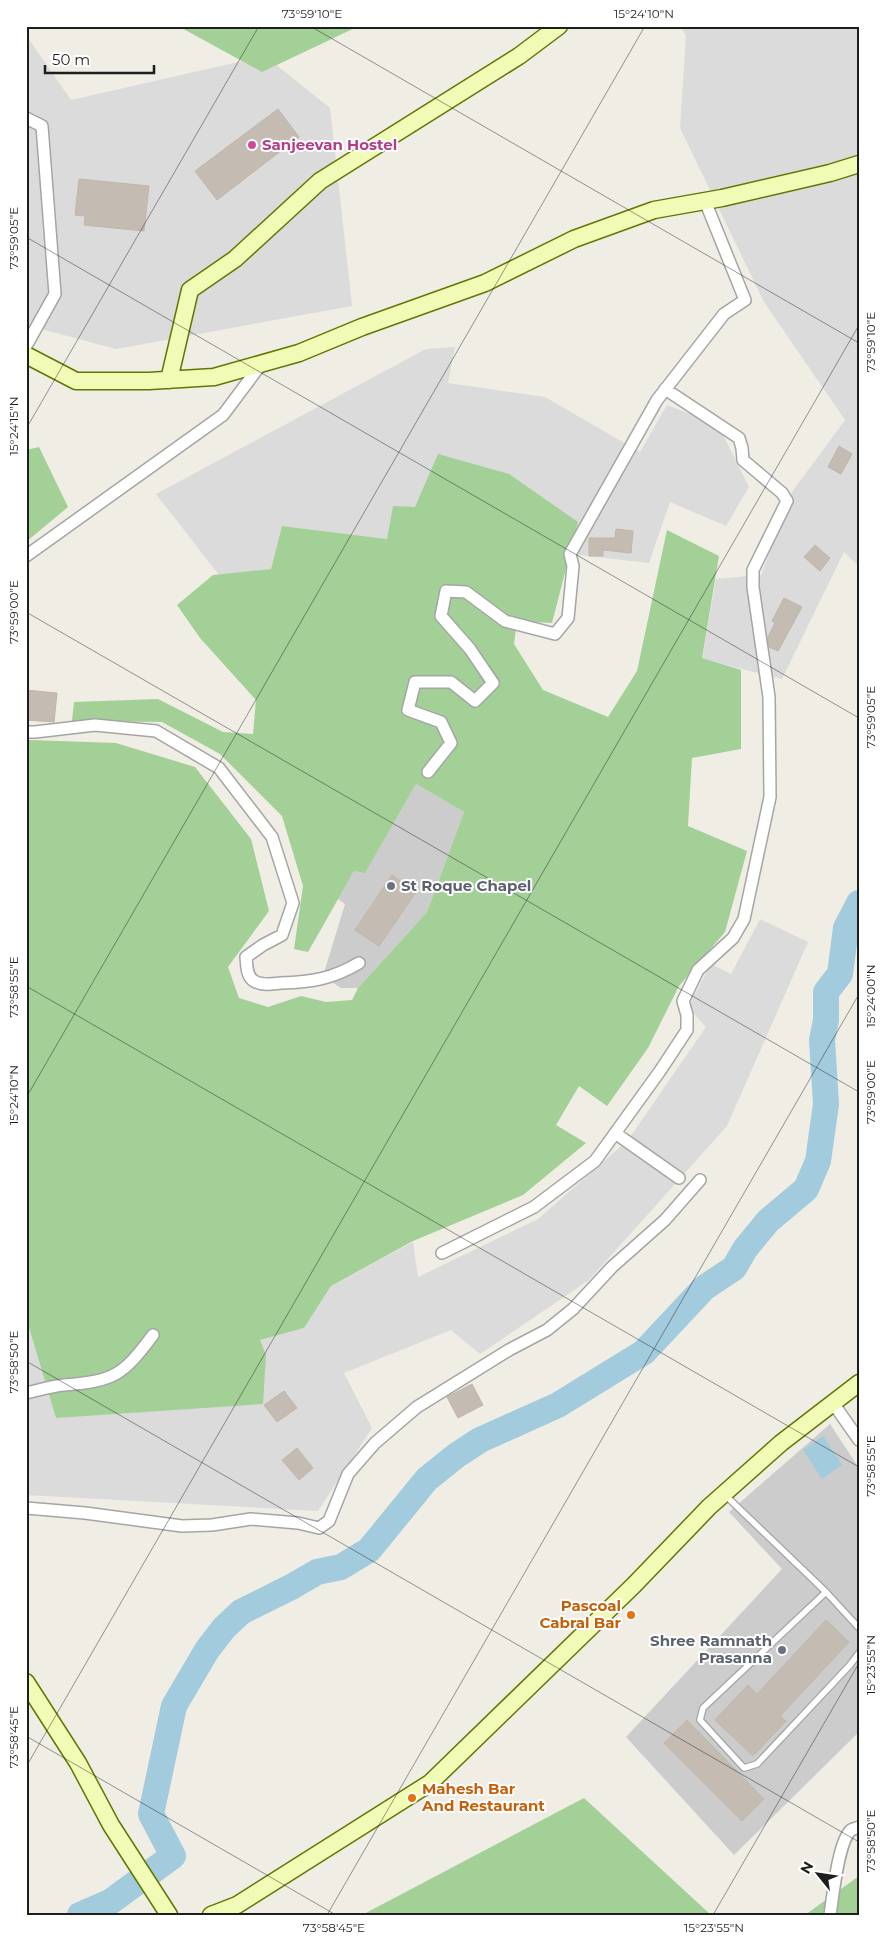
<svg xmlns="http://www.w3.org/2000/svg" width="885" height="1941" viewBox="0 0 885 1941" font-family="Montserrat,sans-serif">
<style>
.residential{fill:#dcdbdb}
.religious{fill:#ccc}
.forest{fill:#a3d097}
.water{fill:#a3cbde}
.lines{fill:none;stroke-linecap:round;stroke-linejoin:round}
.river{stroke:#a3cbde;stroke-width:26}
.building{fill:#c4bcb3;stroke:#c1b5a6}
.lane-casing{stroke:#a5a5a5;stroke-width:8}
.street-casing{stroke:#a5a5a5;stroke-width:14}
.secondary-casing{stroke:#607802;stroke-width:19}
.lane{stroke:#fff;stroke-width:5.5}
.street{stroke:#fff;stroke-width:11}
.secondary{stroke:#f1fbb6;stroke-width:16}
.ticks{fill:none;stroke:#1e1e1e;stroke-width:1;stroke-opacity:0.45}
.hotel-dot{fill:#d1479c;stroke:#fff;stroke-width:2}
.worship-dot{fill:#6b7280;stroke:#fff;stroke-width:2}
.food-dot{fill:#e8710a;stroke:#fff;stroke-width:2}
.labels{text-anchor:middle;stroke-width:4;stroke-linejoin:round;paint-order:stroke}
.hotel-label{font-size:15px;font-weight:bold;fill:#b23c85;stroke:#fff;text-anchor:start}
.worship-label{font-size:15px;font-weight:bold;fill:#5b616d;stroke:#fff;text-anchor:start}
.food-label{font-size:15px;font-weight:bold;fill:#c56008;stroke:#fff;text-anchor:end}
.neatline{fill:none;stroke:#1e1e1e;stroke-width:2}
.ticks-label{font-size:12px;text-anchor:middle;fill:#1e1e1e}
</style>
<rect width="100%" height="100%" fill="#efede4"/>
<path class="residential" d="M681,26H859V566L844,552L782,679L702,659L716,579L761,575L792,492L845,420L764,302L680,128L686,36Z
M26,35L71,100L265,56L330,108L352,306L116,349L26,325Z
M455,347L448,383L545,397L640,452L667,405L718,425L749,487L726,526L670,502L649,563L570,554L415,508L393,507L387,539L282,526L271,569L219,575L156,494L426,349Z
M760,919L808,942L727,1126L589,1280L480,1354L451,1330L344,1373L372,1428L318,1511L26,1495V1328L29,1329L56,1418L85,1415L260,1340L304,1328L331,1286L413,1242L418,1277L538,1219L628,1140L706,1027L688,1007L711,964L731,974Z"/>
<path class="religious" d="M416,784L464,812L427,912L358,988H341L323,976L345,904L338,899L354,871L365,872Z
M830,1424L859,1468V1732L734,1855L626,1737L782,1569L729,1512Z"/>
<path class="forest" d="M178,26H359L262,72Z
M39,447L68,507L26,542V450Z
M438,454L509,474L578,522L552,623L517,621L514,644L543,690L608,717L637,671L667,530L719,556L702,658L741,670V749L692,758L688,826L747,851L725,932L679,986L648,1048L607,1106L579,1086L556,1125L586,1143L523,1195L413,1241L331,1286L304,1328L260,1340L266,1355L263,1404L56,1418L26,1318V750L29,740L116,743L195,767L251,839L269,911L228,967L239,998L268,1007L301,996L326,1002L352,1000L358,988L427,912L464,812L416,784L365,873L354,871L308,952L294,949L303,886L282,816L220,754L162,722L72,721L74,702L158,699L223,732L253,734L256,700L200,638L177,605L213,575L271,569L282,526L387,539L393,506L415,507Z
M584,1798L711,1915H362Z
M859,1876V1915H805Z"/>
<path class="water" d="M823,1436L842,1465L822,1479L803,1450Z"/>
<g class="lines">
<path class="river" d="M80,1915L110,1902L173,1856L151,1814L174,1706L207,1650L224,1628L241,1612L293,1586L317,1572L341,1567L369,1550L427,1479L457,1455L480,1440L558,1405L644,1352L704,1288L734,1268L745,1249L768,1221L806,1189L818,1161L826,1104L822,1040L826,1020V992L840,974L846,928L859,903"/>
</g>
<path class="building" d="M278,109L299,137L217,200L195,171Z
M79,179L149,186L144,231L84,225L85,216L75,215Z
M839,446L852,454L841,474L828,467Z
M616,529L633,531L631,553L603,550V556H589V538H615Z
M815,545L830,558L820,571L804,557Z
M784,598L802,607L778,651L769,647L768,637L775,623L772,621Z
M26,690L57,693L54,722L26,720Z
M392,875L416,892L379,946L355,930Z
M472,1384L483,1405L458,1418L447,1397Z
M284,1391L297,1408L277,1422L264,1405Z
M297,1448L313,1468L299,1480L282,1460Z
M826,1620L849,1642L780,1716L786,1721L753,1756L715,1720L748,1685L757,1694Z
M687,1720L764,1799L742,1821L664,1743Z"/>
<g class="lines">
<defs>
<path id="lane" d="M725,1495L826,1592L859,1628
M826,1592L703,1708L700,1720L744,1768L757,1764L850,1665L859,1653"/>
<path id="street" d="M26,118L42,126L55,294L26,346
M26,556L223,415L262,363
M26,732H35L95,725L156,731L219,768L272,837L293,903L282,935L263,945L246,957C247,965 246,976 254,981C262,986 273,984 281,983C312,982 332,979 359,963
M428,772L451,743L441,722L408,710L415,682H451L475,701L493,683L470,649L441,616L446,591L466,592L505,621L555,634L568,618L573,566L570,554L657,400L724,314L745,300L705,201
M615,1133L679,1178
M442,1253L534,1207L595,1161L660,1071L687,1030V1015L683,1001L698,970L733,938L744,919L770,797L769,697L753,587V570L787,501L782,493L743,460L742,448L739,438L665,389
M26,1393C39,1390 52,1386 64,1385C115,1381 123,1375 153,1335
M833,1403L859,1440
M26,1508L85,1513L182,1526L212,1525L251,1519L298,1523L319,1528L329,1521L348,1474L375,1443L417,1407L509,1350L547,1330L573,1309L612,1267L665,1220L700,1180
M830,1915C833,1896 838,1842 851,1830C853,1829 857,1828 859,1827"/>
<path id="secondary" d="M26,355L76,381H149L214,377L299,353L362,327L485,283L574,239L654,210L722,198L830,173L859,164
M169,380L190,290L235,259L320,181L519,56L559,26
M26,1682L78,1763L111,1825L169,1915
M211,1915L237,1905L430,1783L634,1585L709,1507L781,1443L859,1383"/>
</defs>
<use href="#lane" class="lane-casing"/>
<use href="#street" class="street-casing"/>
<use href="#secondary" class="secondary-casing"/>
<use href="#lane" class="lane"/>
<use href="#street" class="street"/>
<use href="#secondary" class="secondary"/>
</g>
<path class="ticks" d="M310,26L859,343M26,237L859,718M26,429L259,26M26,612L859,1092M26,986L859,1467M26,1098L645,26M26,1361L859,1842M26,1736L336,1915M26,1767L859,325M327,1915L859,994M713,1915L859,1663"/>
<circle class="hotel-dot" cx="252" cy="145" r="5"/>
<g class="worship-dot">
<circle cx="391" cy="886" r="5"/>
<circle cx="782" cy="1650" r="5"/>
</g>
<g class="food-dot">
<circle cx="631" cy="1615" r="5"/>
<circle cx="412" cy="1798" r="5"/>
</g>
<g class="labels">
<g class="hotel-label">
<text x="262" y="150">Sanjeevan Hostel</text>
</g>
<g class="worship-label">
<text x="401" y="891">St Roque Chapel</text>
<text x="772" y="1646" text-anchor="end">Shree Ramnath<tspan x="772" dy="17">Prasanna</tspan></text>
</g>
<g class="food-label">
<text x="621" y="1611">Pascoal<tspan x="621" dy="17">Cabral Bar</tspan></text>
<text x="422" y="1794" text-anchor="start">Mahesh Bar<tspan x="422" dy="17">And Restaurant</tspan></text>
</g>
</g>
<rect width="885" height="1941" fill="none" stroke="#ffffff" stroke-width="55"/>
<g transform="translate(818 1874) rotate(300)" stroke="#ffffff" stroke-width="4" paint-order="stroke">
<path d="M0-4L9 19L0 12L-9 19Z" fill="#1e1e1e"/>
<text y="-8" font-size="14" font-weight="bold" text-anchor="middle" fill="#1e1e1e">N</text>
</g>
<path d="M45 65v8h109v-8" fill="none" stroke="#1e1e1e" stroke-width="2.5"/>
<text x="52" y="65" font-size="15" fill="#1e1e1e" stroke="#ffffff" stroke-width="4" paint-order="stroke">50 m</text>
<rect x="28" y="28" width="830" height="1886" class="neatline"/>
<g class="ticks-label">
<text x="312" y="18">73°59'10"E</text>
<text x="644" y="18">15°24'10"N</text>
<text transform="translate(14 238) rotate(-90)" y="4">73°59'05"E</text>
<text transform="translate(871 342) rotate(-90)" y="4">73°59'10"E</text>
<text transform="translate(14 426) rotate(-90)" y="4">15°24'15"N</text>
<text transform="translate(14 612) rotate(-90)" y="4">73°59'00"E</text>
<text transform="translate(871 717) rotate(-90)" y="4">73°59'05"E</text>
<text transform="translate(14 987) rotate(-90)" y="4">73°58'55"E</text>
<text transform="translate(871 996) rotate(-90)" y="4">15°24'00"N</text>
<text transform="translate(871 1092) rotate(-90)" y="4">73°59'00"E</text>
<text transform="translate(14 1095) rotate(-90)" y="4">15°24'10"N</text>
<text transform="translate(14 1362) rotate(-90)" y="4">73°58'50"E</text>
<text transform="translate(871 1466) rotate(-90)" y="4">73°58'55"E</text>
<text transform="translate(871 1665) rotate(-90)" y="4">15°23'55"N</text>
<text transform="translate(14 1737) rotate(-90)" y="4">73°58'45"E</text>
<text transform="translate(871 1841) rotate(-90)" y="4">73°58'50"E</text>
<text x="334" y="1932">73°58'45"E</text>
<text x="714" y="1932">15°23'55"N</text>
</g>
</svg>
